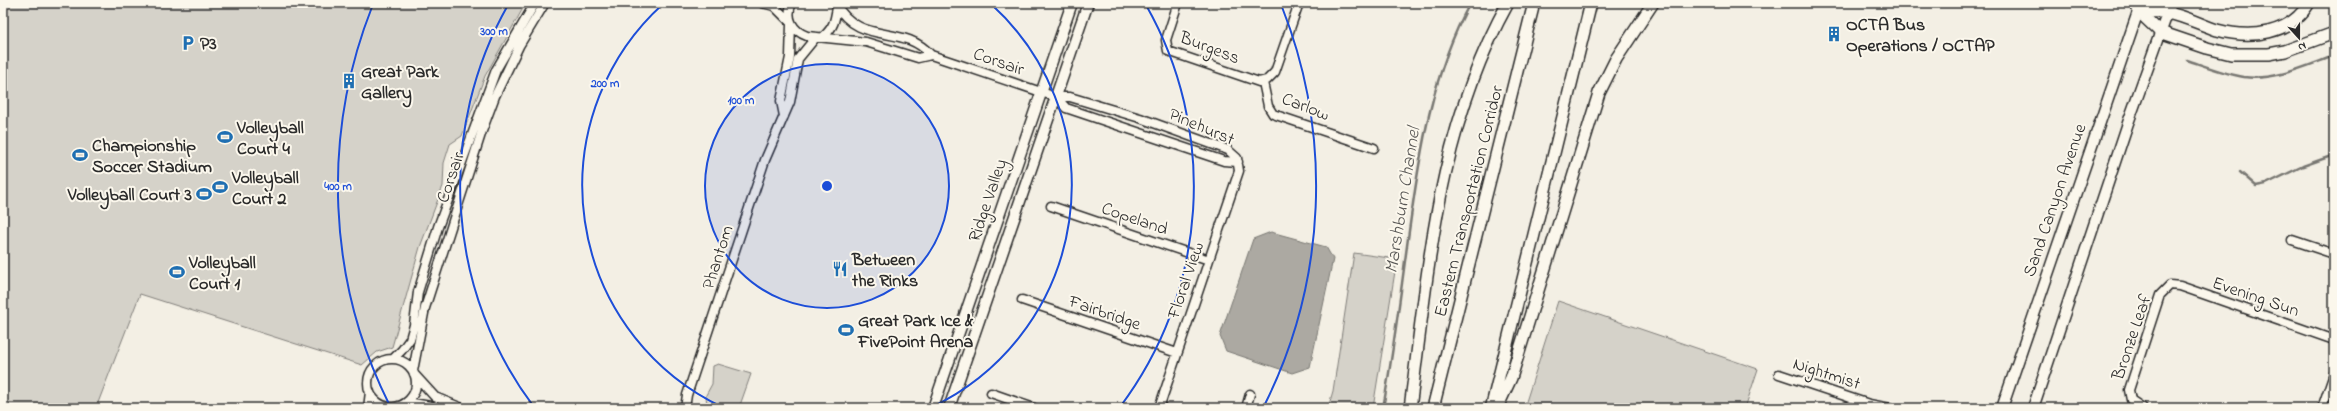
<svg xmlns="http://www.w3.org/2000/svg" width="2337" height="411" viewBox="0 0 2337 411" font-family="'Indie Flower',sans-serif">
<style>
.green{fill:#d5d2c9;stroke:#807e7a}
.water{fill:#aca9a2;stroke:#787772}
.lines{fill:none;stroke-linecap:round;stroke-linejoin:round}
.stream{stroke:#787772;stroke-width:2.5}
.minor-casing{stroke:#2b2b2b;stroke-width:11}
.major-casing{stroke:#2b2b2b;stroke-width:13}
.highway-casing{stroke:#2b2b2b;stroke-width:14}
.minor{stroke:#fbf7ec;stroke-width:8}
.major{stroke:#fbf7ec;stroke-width:10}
.highway{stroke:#fbf7ec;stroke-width:11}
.ring{fill:none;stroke:#1d4ed8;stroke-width:2}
.labels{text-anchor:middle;stroke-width:4;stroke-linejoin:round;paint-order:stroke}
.poi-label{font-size:18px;font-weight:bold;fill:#2b2b2b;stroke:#fbf7ec;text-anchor:start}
.street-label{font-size:18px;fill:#2b2b2b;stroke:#fbf7ec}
.water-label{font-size:19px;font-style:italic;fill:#585755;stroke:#fbf7ec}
.centre{fill:#1d4ed8;stroke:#fbf7ec;stroke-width:2}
.ring-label{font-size:12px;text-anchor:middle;font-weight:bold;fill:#1d4ed8;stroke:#fbf7ec;stroke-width:4;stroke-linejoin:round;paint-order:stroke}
</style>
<rect width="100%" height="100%" fill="#f3efe4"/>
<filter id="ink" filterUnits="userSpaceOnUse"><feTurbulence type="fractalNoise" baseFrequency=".025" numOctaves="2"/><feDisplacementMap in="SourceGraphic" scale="8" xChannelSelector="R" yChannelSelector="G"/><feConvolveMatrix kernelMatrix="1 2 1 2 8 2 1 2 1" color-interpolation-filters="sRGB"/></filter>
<g filter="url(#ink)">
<path class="green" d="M3,3H526L485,76L462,136L450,144L444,163L443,186L420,247L392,347L377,352L362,365L140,294L96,408H3Z
M1354,253L1397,259L1373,408H1328L1333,391Z
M1558,301L1758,369L1745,408H1524Z
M718,364L751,374L739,408H707L706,395L712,384L713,366Z"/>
<path class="water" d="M1271,232L1326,247L1333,259L1310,367L1292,373L1226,351L1220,336L1253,239Z"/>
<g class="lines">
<path class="stream" d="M2187,60C2205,66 2225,74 2244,77C2274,81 2306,66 2334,56
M2240,172L2256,186L2266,184L2303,166L2334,155
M1383,408C1394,349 1401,290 1409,231C1420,152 1432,73 1470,3"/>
<defs>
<path id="minor" d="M762,3L774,6L790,22
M792,3C785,18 793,31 807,36L866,42L918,58L931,55
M835,3C861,48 902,22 931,55L1056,97H1070L1140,118L1228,150L1237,158L1239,171L1159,408
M1178,3L1166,40L1168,51L1259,82L1267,80L1275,72L1299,3
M824,36C834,27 835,20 837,7
M1263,82L1268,106L1273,114L1374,148
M1056,97L1066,108L1224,161L1238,162
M784,116L781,101L790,57L791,24
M1051,206L1209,260
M2292,240L2334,254
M1022,300L1177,353
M393,359L402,350L410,339L414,325L418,292L438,227L496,70L535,3
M368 383a24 24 0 1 1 48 0a24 24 0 1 1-48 0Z
M413,371L425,308L482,131L495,96L519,46L545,3
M414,374L435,397L462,408
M1779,374L1869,404L1890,408
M991,393L1034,408
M407,402L436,407L457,408
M368,408L370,392
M685,408L687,395L765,160L790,102L798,59L816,37
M1246,408L1250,394
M2143,408L2131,400L2129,390L2160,295L2170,285L2180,286L2334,340
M2322,408L2334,373"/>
<path id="major" d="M933,408L1072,3
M949,408L1088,3
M2002,408L2141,3
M2033,408L2128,123L2171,3"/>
<path id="highway" d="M2138,11L2160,32L2207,48L2231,54H2269L2285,51L2334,33
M2138,11C2147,12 2158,11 2168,13C2185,16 2201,25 2217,30C2251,39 2290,35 2309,3
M1492,405L1591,3
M1410,408C1429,267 1437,131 1508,3
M1433,408L1534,3
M1497,408L1511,378L1599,93L1616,59L1653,3"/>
</defs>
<use href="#minor" class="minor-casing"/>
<use href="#major" class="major-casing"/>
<use href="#highway" class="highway-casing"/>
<use href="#minor" class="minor"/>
<use href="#major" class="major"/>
<use href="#highway" class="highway"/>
</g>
</g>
<circle cx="827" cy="186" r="122" fill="#1d4ed8" fill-opacity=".12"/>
<g class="ring">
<circle cx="827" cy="186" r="122"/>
<path d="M722 407A245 245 0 0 1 663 4M991 4A245 245 0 0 1 932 407"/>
<path d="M534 407A367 367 0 0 1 508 5M1146 5A367 367 0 0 1 1120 407"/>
<path d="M389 404A489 489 0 0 1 372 7M1282 7A489 489 0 0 1 1265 404"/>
</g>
<defs>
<symbol id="building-bare" viewBox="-9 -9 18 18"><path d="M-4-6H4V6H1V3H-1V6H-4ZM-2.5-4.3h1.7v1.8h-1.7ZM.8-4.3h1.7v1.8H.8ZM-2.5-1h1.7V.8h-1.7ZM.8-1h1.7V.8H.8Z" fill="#1f6fb2" stroke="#fbf7ec" stroke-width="2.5" paint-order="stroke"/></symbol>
<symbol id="parking-bare" viewBox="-9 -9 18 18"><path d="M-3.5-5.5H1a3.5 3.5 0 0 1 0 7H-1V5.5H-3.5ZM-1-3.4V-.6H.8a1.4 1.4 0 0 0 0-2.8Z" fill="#1f6fb2" stroke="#fbf7ec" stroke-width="2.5" paint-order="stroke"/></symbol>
<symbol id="stadium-bare" viewBox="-9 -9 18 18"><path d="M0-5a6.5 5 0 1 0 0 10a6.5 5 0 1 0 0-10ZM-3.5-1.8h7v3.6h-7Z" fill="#1f6fb2" stroke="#fbf7ec" stroke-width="2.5" paint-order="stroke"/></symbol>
<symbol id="restaurant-bare" viewBox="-9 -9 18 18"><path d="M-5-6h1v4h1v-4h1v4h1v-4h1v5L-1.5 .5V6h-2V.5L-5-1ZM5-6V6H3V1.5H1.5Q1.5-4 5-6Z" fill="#1f6fb2" stroke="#fbf7ec" stroke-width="2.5" paint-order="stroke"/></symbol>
</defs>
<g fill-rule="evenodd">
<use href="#building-bare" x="1823" y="23" width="22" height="22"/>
<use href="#parking-bare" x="177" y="32" width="22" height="22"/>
<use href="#building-bare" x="338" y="70" width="22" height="22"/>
<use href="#stadium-bare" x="214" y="126" width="22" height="22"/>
<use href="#stadium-bare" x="69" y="144" width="22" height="22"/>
<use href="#stadium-bare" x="209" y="176" width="22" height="22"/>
<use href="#stadium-bare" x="193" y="183" width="22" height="22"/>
<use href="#restaurant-bare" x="829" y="258" width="22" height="22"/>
<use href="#stadium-bare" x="166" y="261" width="22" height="22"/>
<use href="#stadium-bare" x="835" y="319" width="22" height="22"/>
</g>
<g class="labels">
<g class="poi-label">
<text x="1846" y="30">OCTA Bus<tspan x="1846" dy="21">Operations / OCTAP</tspan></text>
<text x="200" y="49">P3</text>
<text x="361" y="77">Great Park<tspan x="361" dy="21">Gallery</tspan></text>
<text x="237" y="133">Volleyball<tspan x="237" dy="21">Court 4</tspan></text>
<text x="92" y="151">Championship<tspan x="92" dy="21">Soccer Stadium</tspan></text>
<text x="232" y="183">Volleyball<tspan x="232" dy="21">Court 2</tspan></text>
<text x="192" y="200" text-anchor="end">Volleyball Court 3</text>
<text x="852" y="265">Between<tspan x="852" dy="21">the Rinks</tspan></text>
<text x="189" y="268">Volleyball<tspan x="189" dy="21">Court 1</tspan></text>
<text x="858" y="326">Great Park Ice &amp;<tspan x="858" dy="21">FivePoint Arena</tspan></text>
</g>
<g class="street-label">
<text transform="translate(1210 47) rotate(21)" y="6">Burgess</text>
<text transform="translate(999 61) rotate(19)" y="6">Corsair</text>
<text transform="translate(1306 106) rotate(21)" y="6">Carlow</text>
<text transform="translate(1202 126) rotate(23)" y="6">Pinehurst</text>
<text transform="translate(450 177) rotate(-71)" y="6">Corsair</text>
<text transform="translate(987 200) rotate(-71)" y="6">Ridge Valley</text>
<text transform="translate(2054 200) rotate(-71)" y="6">Sand Canyon Avenue</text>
<text transform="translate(1468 201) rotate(-76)" y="6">Eastern Transportation Corridor</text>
<text transform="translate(1135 218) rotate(19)" y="6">Copeland</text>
<text transform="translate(717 257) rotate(-72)" y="6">Phantom</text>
<text transform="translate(1185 280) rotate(-71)" y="6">Floral View</text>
<text transform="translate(2256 296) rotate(19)" y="6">Evening Sun</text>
<text transform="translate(1105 312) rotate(19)" y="6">Fairbridge</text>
<text transform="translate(2131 337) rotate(-71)" y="6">Bronze Leaf</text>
<text transform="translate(1827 373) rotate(18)" y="6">Nightmist</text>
</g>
<g class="water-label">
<text transform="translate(1401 200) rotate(-81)" y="7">Marshburn Channel</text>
</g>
</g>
<circle cx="827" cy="186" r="6" class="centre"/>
<g class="ring-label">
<text x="494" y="35">300 m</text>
<text x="605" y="87">200 m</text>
<text x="741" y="104">100 m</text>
<text x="338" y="190">400 m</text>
</g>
<rect width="2337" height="411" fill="none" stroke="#fbf7ec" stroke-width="16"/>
<rect x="8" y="8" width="2321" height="395" fill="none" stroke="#2b2b2b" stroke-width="1.5" filter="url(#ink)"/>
<g transform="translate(2299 38) rotate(159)" stroke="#fbf7ec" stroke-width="3" paint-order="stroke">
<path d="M0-3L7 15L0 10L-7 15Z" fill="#2b2b2b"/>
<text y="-6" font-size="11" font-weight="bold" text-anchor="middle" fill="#2b2b2b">N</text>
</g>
</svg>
